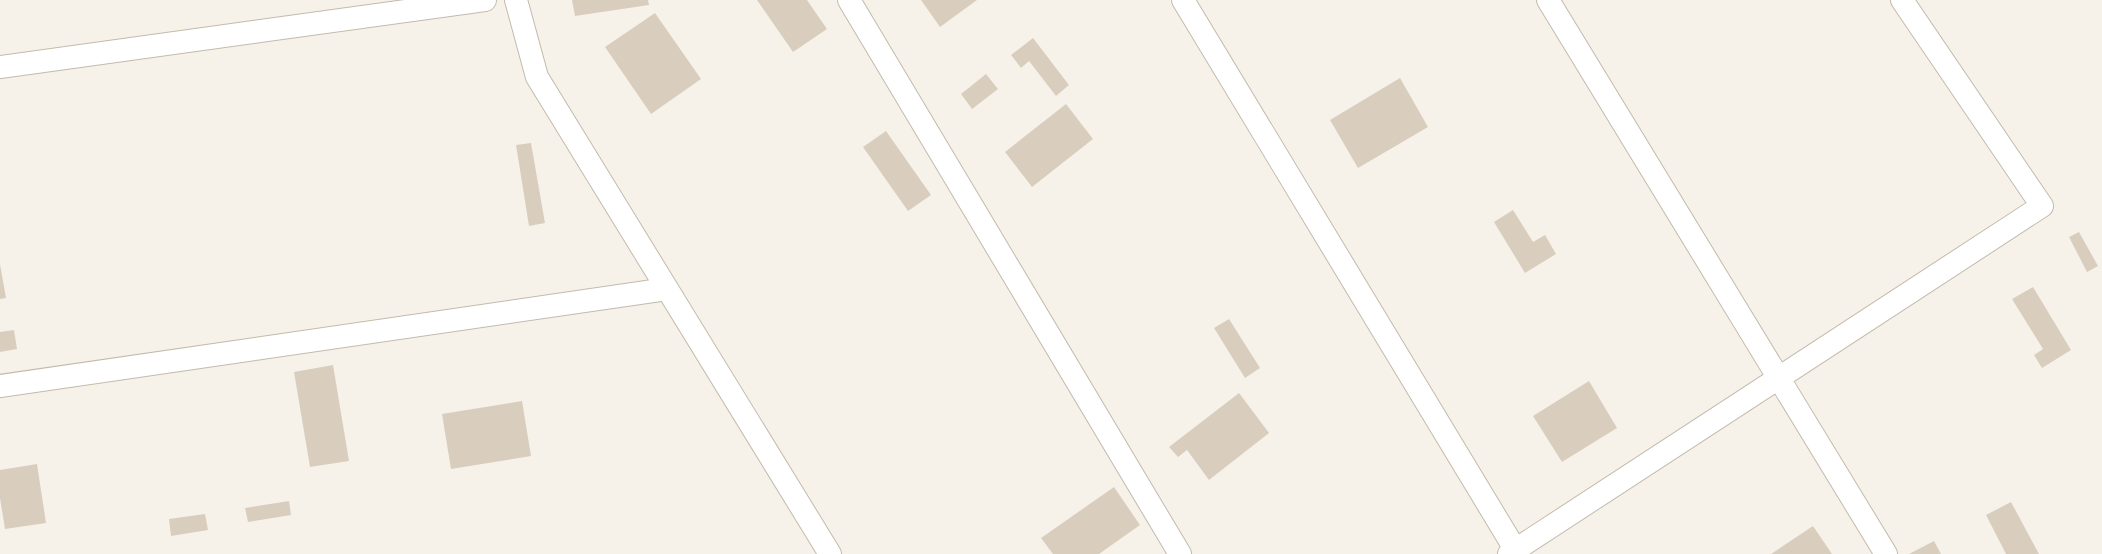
<svg xmlns="http://www.w3.org/2000/svg" width="2102" height="554" viewBox="0 0 2102 554" font-family="'Archivo Narrow',sans-serif">
<style>
.building{fill:#d9cebe}
.lines{fill:none;stroke-linecap:round;stroke-linejoin:round}
.minor-casing{stroke:#c3baab;stroke-width:24}
.minor{stroke:#fff;stroke-width:22}
</style>
<rect width="100%" height="100%" fill="#f6f2ea"/>
<path class="building" d="M572,0H648L649,5L575,16Z
M757,0H807L827,29L793,52Z
M921,0H977L940,27Z
M655,13L701,79L651,114L605,47Z
M1033,38L1069,85L1056,96L1029,61L1021,68L1011,55Z
M986,74L998,89L972,109L961,94Z
M1400,78L1428,127L1358,168L1330,120Z
M1066,104L1093,139L1032,187L1005,152Z
M886,131L931,195L908,211L863,147Z
M531,143L545,223L529,226L516,145Z
M1513,210L1533,242L1545,235L1556,254L1525,273L1494,222Z
M2079,232L2098,266L2087,272L2069,237Z
M0,264L6,298L0,299Z
M2033,287L2071,350L2042,368L2034,355L2043,349L2012,299Z
M1229,319L1260,368L1245,378L1214,328Z
M14,330L17,349L0,352V332Z
M333,365L349,461L310,467L294,372Z
M1589,381L1617,428L1562,462L1533,416Z
M1239,393L1269,433L1209,480L1187,450L1178,457L1169,447Z
M522,401L531,456L451,469L442,414Z
M37,464L46,523L5,529L0,498V470Z
M1114,487L1140,525L1099,554H1053L1041,538Z
M289,501L291,515L248,522L245,508Z
M2011,502L2039,554H2006L1986,515Z
M205,514L208,530L171,536L169,519Z
M1813,526L1832,554H1771Z
M1934,541L1941,554H1909Z"/>
<g class="lines">
<defs>
<path id="minor" d="M516,0L537,77L830,554
M849,0L1180,554
M1183,0L1518,554
M1548,0L1886,554
M0,67L485,0
M0,386L667,289
M1509,554L2042,206L1902,0"/>
</defs>
<use href="#minor" class="minor-casing"/>
<use href="#minor" class="minor"/>
</g>
</svg>
